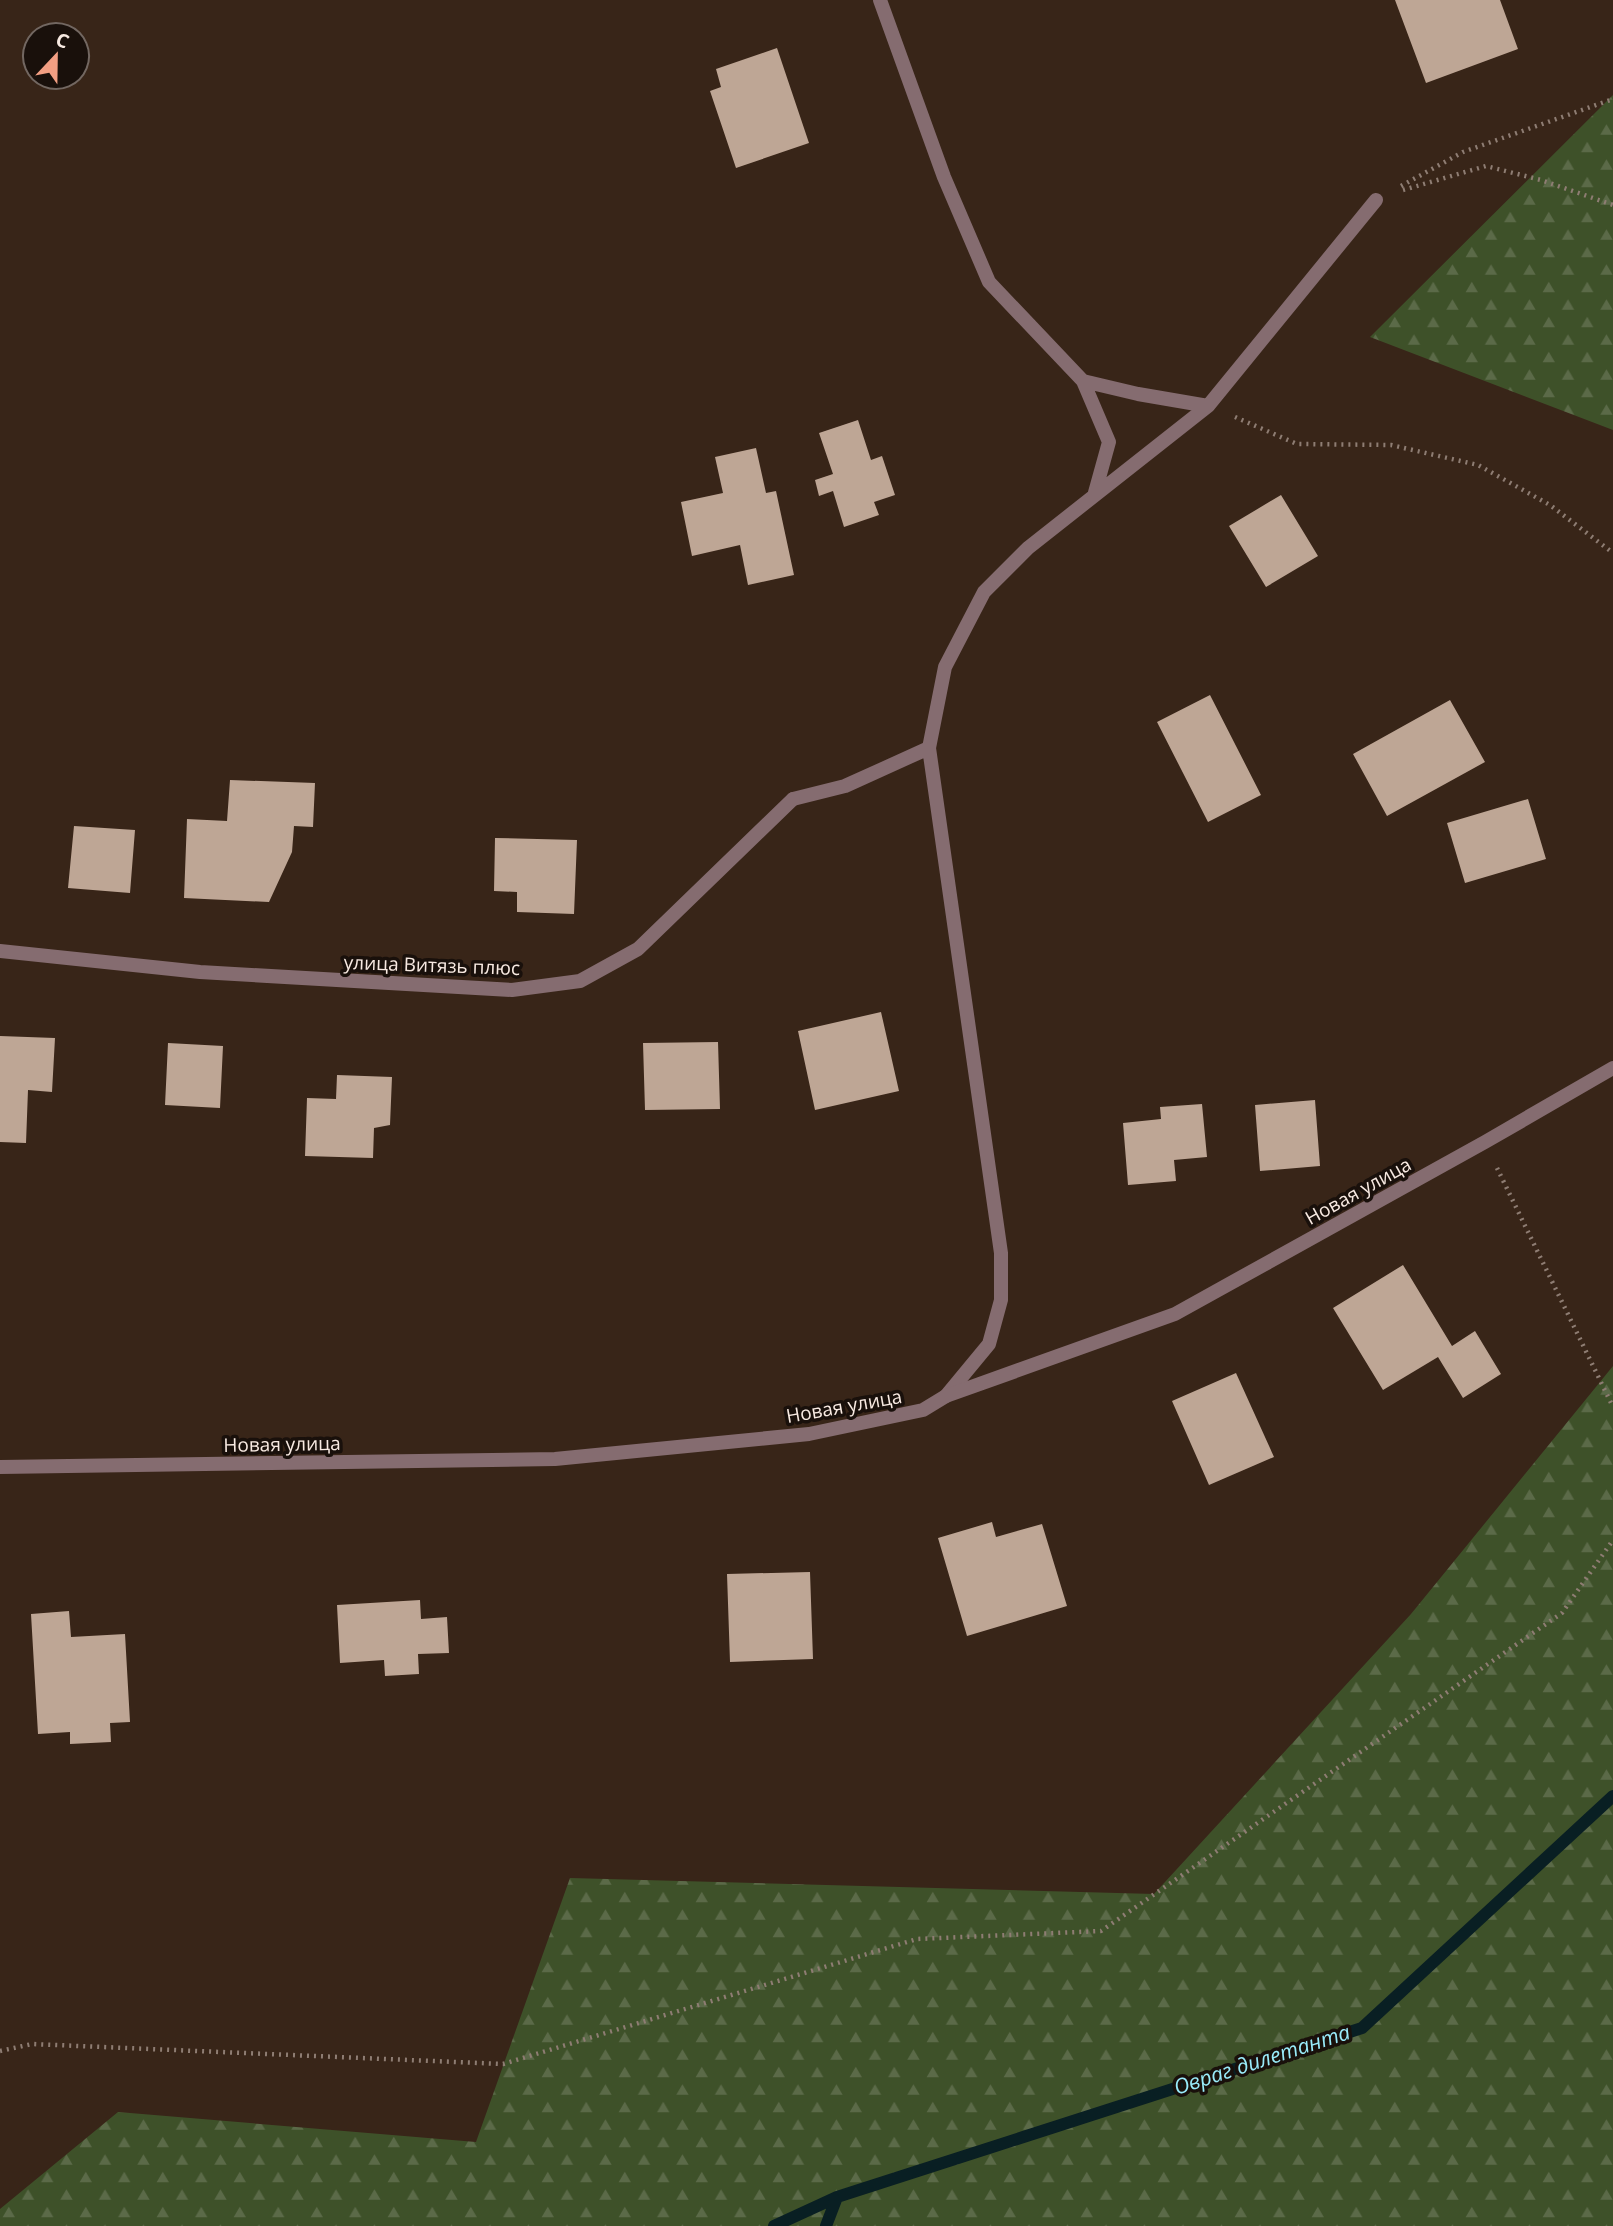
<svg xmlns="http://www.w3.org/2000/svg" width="1613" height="2226" viewBox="0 0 1613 2226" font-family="'Open Sans',sans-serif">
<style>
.forest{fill:url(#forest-firs)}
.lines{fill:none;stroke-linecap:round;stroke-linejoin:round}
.stream{stroke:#091f23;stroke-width:12}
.building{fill:#bea695}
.path{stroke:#8e7d73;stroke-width:4.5;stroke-dasharray:2 5;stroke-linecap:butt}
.lane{stroke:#856c70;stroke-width:14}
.street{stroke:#856c70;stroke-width:14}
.labels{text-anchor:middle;stroke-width:7;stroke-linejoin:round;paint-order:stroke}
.street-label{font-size:19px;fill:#f8eae2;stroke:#19100b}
.water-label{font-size:21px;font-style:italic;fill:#99ebfa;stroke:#19100b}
</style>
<defs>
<pattern id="forest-firs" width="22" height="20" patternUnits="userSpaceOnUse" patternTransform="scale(1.75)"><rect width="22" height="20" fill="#3e5129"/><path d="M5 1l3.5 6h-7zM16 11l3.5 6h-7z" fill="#5b6a48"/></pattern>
</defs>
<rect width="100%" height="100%" fill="#382518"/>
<path class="forest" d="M1613,95V430L1370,337Z
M1613,1366V2226H0V2209L118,2112L476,2142L570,1878L1154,1894L1411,1614Z"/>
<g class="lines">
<path class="stream" d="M774,2226L837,2197L1362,2028L1613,1796
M826,2226L837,2197"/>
</g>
<path class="building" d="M1395,0H1500L1518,49L1426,83Z
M777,48L809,143L736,168L710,91L721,87L716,69Z
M858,420L871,460L882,456L895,495L874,502L879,515L844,527L833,491L819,496L815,480L833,474L819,433Z
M756,448L766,493L776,491L794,575L748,585L740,545L692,556L681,502L723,493L715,457Z
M1281,495L1318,556L1266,587L1229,526Z
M1210,695L1261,795L1208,822L1157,722Z
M1450,700L1485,762L1387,816L1353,754Z
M230,780L315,783L313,827L294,826L292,852L269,902L184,898L187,819L227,821Z
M1528,799L1546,859L1465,883L1447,823Z
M74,826L135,830L130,893L68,888Z
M495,838L577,840L574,914L517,912V892L494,891Z
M881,1012L899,1091L815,1110L798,1031Z
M0,1036L55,1038L52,1092L28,1090L26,1143L0,1142Z
M718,1042L720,1109L645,1110L643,1043Z
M168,1043L223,1046L220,1108L165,1105Z
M337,1075L392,1077L390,1125L374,1128L373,1158L305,1156L307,1098L336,1099Z
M1315,1100L1320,1166L1260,1171L1255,1105Z
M1202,1104L1207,1157L1174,1160L1176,1181L1128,1185L1123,1123L1161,1119L1160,1107Z
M1403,1265L1452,1346L1475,1331L1501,1374L1463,1398L1438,1357L1383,1390L1333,1308Z
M1236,1373L1274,1457L1209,1485L1172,1401Z
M992,1522L996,1537L1042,1524L1067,1606L967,1636L938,1538Z
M810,1572L813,1659L730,1662L727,1574Z
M420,1600L421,1619L447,1617L449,1653L418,1654L419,1674L385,1676L384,1660L340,1663L337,1605Z
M69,1611L71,1637L125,1634L130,1722L110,1723L111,1742L70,1744V1732L38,1734L31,1614Z"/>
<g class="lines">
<path class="path" d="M1401,186L1463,152L1613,99
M1403,190L1486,166L1541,180L1613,205
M1235,417L1297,444L1391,445L1478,465L1550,505L1613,553
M1497,1168L1613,1407
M0,2051L32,2044L503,2064L917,1939L1101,1931L1562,1613L1613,1540"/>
<path class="lane" d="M880,0L944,177L989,282L1083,381L1138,394L1208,406
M1083,381L1109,442L1094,496
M793,799L845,786L929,748
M946,1396L989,1344L1001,1300V1253L929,748L945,667L984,592L1028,548L1208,406L1376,200"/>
<path class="street" d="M0,951L200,972L512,990L580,981L638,949L793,799
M0,1467L555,1459L809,1434L923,1410L946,1396L1175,1314L1485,1142L1613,1068"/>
</g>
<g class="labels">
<g class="street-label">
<text transform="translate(432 965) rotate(2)" y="7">улица Витязь плюс</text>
<text transform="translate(1358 1191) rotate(-29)" y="7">Новая улица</text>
<text transform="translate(844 1406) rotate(-10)" y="7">Новая улица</text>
<text transform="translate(282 1444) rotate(-1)" y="7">Новая улица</text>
</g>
<g class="water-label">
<text transform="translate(1262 2060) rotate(-18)" y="7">Овраг дилетанта</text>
</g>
</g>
<g transform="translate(56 56) rotate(22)"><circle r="33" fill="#19100b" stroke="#726761" stroke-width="2"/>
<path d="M0-5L12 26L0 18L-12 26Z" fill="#f39f83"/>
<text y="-10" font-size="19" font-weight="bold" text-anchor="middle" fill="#f8eae2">С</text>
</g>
</svg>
